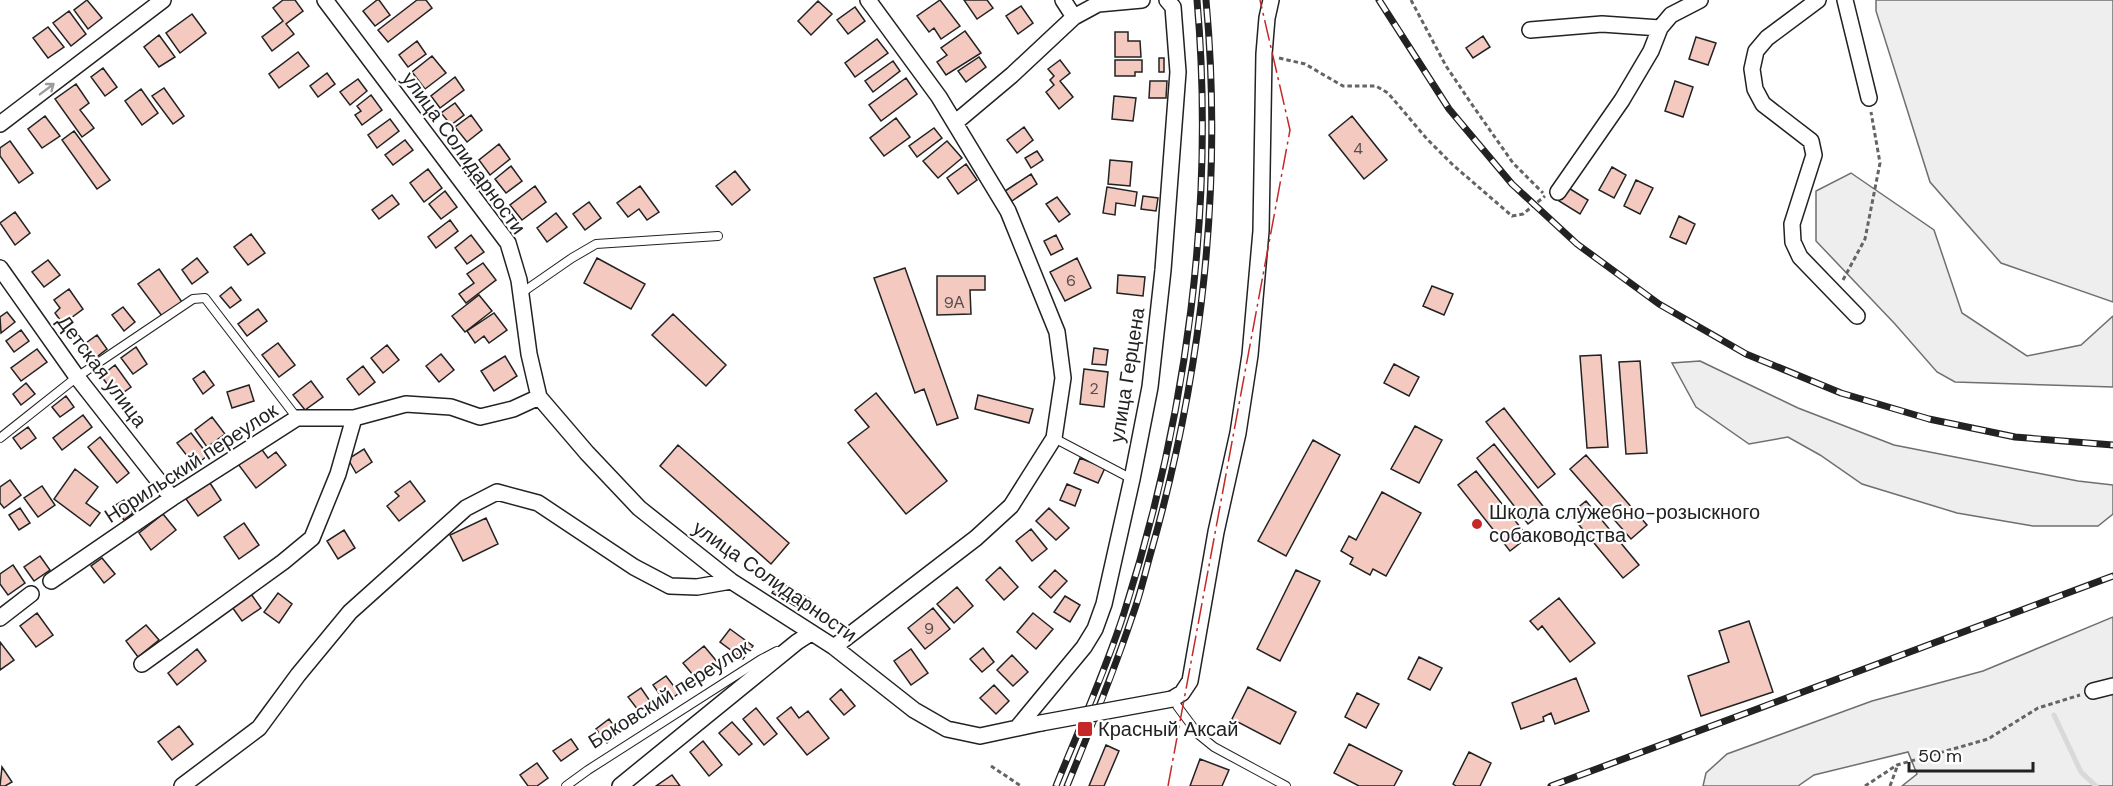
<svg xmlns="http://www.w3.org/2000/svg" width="2113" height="786" viewBox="0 0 2113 786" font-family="'DM Sans',sans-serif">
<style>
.green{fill:#eee;stroke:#6f6f6f;stroke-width:1.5}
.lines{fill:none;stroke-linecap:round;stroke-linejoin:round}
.stream{stroke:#d9d9d9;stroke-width:5}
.building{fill:#f3c9c0;stroke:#222;stroke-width:1.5}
.lane-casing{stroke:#222;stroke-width:10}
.street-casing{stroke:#222;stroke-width:18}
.path{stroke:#646464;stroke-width:3;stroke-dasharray:4.5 3;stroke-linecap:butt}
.lane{stroke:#fff;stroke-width:8}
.street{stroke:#fff;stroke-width:15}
.rail-casing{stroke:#222;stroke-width:7}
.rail{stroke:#fff;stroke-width:4.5;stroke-dasharray:14;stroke-linecap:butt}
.street-bridge-casing{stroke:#222;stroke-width:18;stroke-linecap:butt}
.street-bridge{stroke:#fff;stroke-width:15}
.power{stroke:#c62828;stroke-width:1.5;stroke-dasharray:21 4.5 3 4.5;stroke-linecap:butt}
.oneway{stroke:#9c9c9c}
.poi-dot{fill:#c62828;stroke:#fff;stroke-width:2}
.labels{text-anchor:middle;stroke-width:4.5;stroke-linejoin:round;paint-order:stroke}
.number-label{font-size:16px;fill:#564c4a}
.street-label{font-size:20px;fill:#222;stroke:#fff}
.poi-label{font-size:20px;fill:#222;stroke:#fff;text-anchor:start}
</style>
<rect width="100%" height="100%" fill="#fff"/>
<path class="green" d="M1876,0H2113V302L2001,263L1930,182L1876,11Z
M1851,173L1934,230L1962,313L2027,356L2081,345L2113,316V387L1955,382L1937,372L1895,324L1816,241V191Z
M1700,361L1798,408L1894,445L2078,481L2113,485V514L2098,526H2033L1957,513L1862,484L1820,455L1788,437L1749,444L1696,407L1672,363Z
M2113,617V786H1902L1917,774L1908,752L1814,775L1798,786H1703L1706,773L1727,754L1872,701L1983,671Z"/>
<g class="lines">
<path class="stream" d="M2054,715L2081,772L2096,786"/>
</g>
<path class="building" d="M87,0L102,18L88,29L74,10Z
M283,0H295L303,11L286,24L294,34L272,51L262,37L283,21L273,8Z
M377,0H379L390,15L375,26L363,11Z
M417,0H426L432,8L388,42L378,30Z
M940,0L960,26L941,39L934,28L929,32L917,16Z
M964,0H987L993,8L977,19Z
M818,1L832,14L811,35L798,21Z
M1021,6L1033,23L1018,34L1006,16Z
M855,7L865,21L848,34L837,20Z
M69,11L86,34L71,46L53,23Z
M192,14L206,33L180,53L166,33Z
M48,27L64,47L48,58L33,38Z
M965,31L981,53L946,75L937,62L947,55L941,48Z
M1115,32H1128V41H1140L1141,57H1115Z
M159,35L175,57L159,67L144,47Z
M1483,36L1490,47L1473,58L1466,48Z
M1696,37L1716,43L1708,65L1689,59Z
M877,39L888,53L855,77L845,63Z
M417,41L426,54L408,67L399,55Z
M298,52L309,66L279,88L269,74Z
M432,56L446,73L425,89L412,72Z
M979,57L986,67L966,82L958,71Z
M1159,58H1164V72H1159Z
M1060,60L1070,73L1060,81L1073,97L1059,109L1046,92L1054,85L1050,80L1054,76L1048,69Z
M1115,60H1142V72H1135V76H1115Z
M893,61L900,71L873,92L865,81Z
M103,68L117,87L105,96L91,77Z
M327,73L335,84L318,97L310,86Z
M455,77L464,90L440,108L431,96Z
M906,78L917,94L881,121L869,105Z
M358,79L367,91L350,105L340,92Z
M1150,81H1167L1166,98H1149Z
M1675,81L1693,87L1683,117L1665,111Z
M76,84L89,103L80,110L94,128L82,137L55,99Z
M164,88L184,116L173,124L152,96Z
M141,89L158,113L142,125L125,101Z
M371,95L382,110L362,125L355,115L361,111L357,106Z
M1114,96L1136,98L1133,121L1112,119Z
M455,103L464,115L451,125L441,113Z
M471,115L482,130L467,142L455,127Z
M45,116L60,136L42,148L28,129Z
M1352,116L1387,160L1364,179L1329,135Z
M896,118L910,137L884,156L870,138Z
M390,119L399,131L377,148L368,135Z
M1024,127L1033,140L1017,153L1007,140Z
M934,128L942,138L917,157L909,146Z
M74,131L110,180L97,189L62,140Z
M405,140L413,150L393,165L385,155Z
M10,141L33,173L19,183L0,156V148Z
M947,141L962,158L938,178L923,161Z
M499,144L510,159L490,175L479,160Z
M1037,151L1043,160L1031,168L1025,158Z
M1110,160L1132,162L1130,186L1108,184Z
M966,164L977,180L958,194L947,178Z
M511,166L522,181L506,193L495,179Z
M1612,167L1626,175L1614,198L1599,190Z
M428,169L442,188L424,202L410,183Z
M735,171L750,190L732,205L716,186Z
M1031,174L1037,184L1012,201L1005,191Z
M1636,180L1653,188L1640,214L1624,206Z
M535,186L546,202L522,220L510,205Z
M640,186L659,212L647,220L639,209L628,217L617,203Z
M1107,187L1137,192L1135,206L1116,203L1115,215L1103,213Z
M1567,187L1588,200L1580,214L1559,201Z
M445,191L457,207L441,219L429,204Z
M392,195L399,204L379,219L372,210Z
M1143,196L1158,198L1156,211L1141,209Z
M1057,197L1070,214L1059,222L1046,204Z
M589,202L601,218L585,230L573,214Z
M15,212L30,233L15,245L0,223Z
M556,213L567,227L547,242L537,228Z
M1679,216L1695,224L1686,244L1670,237Z
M450,220L458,231L436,248L428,237Z
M251,234L265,253L248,265L234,247Z
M471,235L484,252L467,264L455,248Z
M1056,235L1063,249L1051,255L1044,241Z
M197,258L208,272L192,284L182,270Z
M597,258L645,284L631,309L584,283Z
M1077,258L1091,288L1065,301L1050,272Z
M48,260L60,275L44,287L32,272Z
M483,263L496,280L466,303L459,294L474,283L467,274Z
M905,268L958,418L937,425L924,389L915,393L874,278Z
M159,269L182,302L162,316L138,284Z
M1118,275L1145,277L1143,296L1117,293Z
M937,276H985V290H970L971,314L937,315Z
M1432,286L1453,294L1444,315L1423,306Z
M231,287L241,300L230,308L220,296Z
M69,289L83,309L63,324L55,313L60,308L54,300Z
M479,295L492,311L465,332L452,316Z
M123,307L135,322L124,331L112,315Z
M258,309L267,321L247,336L238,324Z
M7,312L15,322L1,333L0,317Z
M494,313L507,330L489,343L484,336L475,343L467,331Z
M673,314L726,365L706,386L652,335Z
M21,330L29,341L14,352L6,341Z
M97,335L107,349L90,362L79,348Z
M278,343L295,365L279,377L262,355Z
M387,345L399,360L383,373L371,358Z
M136,347L147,364L133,374L121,358Z
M1094,348L1108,350L1106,365L1092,364Z
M37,349L47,362L21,381L11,368Z
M441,354L454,370L439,382L426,366Z
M1601,355L1608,447L1587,448L1580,356Z
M505,356L517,376L494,391L481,371Z
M1640,361L1647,453L1626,454L1619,362Z
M1394,364L1419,377L1409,396L1384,383Z
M115,365L131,387L117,397L101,376Z
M363,366L375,382L359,395L347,379Z
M1084,369L1108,372L1104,407L1080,404Z
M204,371L214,385L203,394L193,379Z
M311,381L323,397L305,410L293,395Z
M26,383L35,394L21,405L13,394Z
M249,385L254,401L232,408L227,392Z
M876,393L947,481L906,514L848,443L869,427L855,410Z
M978,395L1033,409L1029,423L975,409Z
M66,396L74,407L60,417L52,407Z
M1504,408L1555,474L1538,488L1486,422Z
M83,415L92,427L62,450L53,438Z
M212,417L225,434L207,447L195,430Z
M1415,426L1442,440L1419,483L1391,469Z
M28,427L36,438L21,449L13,438Z
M191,433L208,455L195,466L177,443Z
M100,437L129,473L117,483L88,447Z
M1313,440L1340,455L1286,556L1258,541Z
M1494,444L1546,510L1528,524L1477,458Z
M678,445L789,543L771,564L660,466Z
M260,447L268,458L276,452L286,465L256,488L238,464Z
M364,449L372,462L356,473L348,459Z
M1586,455L1647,525L1631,539L1570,469Z
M1080,458L1105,468L1098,483L1074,473Z
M75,469L98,487L86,503L100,513L90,526L54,499Z
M1476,471L1528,537L1510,551L1458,485Z
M10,480L21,495L4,508L0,503V487Z
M410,481L425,501L399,521L387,506L399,496L395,492Z
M210,483L221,500L198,516L186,499Z
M1067,484L1081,490L1075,506L1060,500Z
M42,486L55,505L38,517L24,498Z
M1382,492L1421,513L1386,576L1373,569L1370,575L1350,564L1353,558L1341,551L1349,536L1356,540Z
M124,500L133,513L124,520L114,506Z
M1586,501L1639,565L1623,578L1570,514Z
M20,508L30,523L19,530L9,515Z
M1049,508L1069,528L1056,540L1036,521Z
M163,514L176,530L151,550L139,533Z
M486,518L498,544L463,561L450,535Z
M244,523L259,545L239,559L224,537Z
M1031,529L1047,549L1032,561L1016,541Z
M344,530L355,548L338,559L327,541Z
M40,556L50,570L34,581L24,567Z
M102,558L115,574L104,583L91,566Z
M13,565L25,583L8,595L0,584V574Z
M1000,567L1018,587L1004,600L986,580Z
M1055,570L1067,581L1051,598L1039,587Z
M1296,570L1320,581L1280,661L1257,649Z
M779,582L810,599L804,611L772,593Z
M957,587L973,606L954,623L937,604Z
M278,593L292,604L279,623L264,612Z
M251,594L261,608L242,621L232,607Z
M1065,596L1080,605L1070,622L1054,612Z
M1559,598L1595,643L1570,662L1542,626L1538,630L1530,621Z
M933,608L950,629L925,649L908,628Z
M37,613L53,635L36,647L20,626Z
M1033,613L1053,629L1036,649L1017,632Z
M1749,621L1773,692L1701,716L1688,676L1729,662L1719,631Z
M146,625L159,640L138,657L126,641Z
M730,629L753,646L743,659L720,642Z
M0,642L14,660L0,670Z
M704,646L719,664L699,682L683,663Z
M983,648L994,662L982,672L970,659Z
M197,649L206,661L177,685L168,673Z
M911,649L928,673L911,685L894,661Z
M1012,655L1028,672L1013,686L997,670Z
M1419,657L1442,668L1430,690L1408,679Z
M666,676L679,693L666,703L653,685Z
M1576,678L1589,711L1555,724L1551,713L1543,717L1544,721L1521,729L1512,703Z
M994,685L1009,701L996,714L980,698Z
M1248,687L1296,712L1280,744L1232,719Z
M641,688L650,701L638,710L628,697Z
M841,689L855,706L844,715L830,699Z
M1357,693L1379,704L1366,728L1345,717Z
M791,707L799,718L808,711L829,738L807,755L777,718Z
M756,708L777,734L764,745L743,719Z
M609,719L619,733L607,743L596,729Z
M732,722L752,744L739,755L719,733Z
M179,726L193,744L172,760L158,742Z
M571,739L578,749L561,761L553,751Z
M703,741L722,765L709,776L690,752Z
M1349,744L1402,771L1394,786H1359L1334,773Z
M1106,745L1119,751L1104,786H1089Z
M1469,752L1491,763L1480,786H1456L1453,784Z
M1200,759L1229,770L1222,786H1190Z
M537,763L548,778L537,786H528L520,775Z
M2,767L12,782L5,786H0Z
M672,775L680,786H656Z"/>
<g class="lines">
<defs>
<path id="lane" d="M520,294L572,258L596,244L718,236
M0,438L77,377L193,299L205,298L297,418
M1054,438L1132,479
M1172,699L1198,734L1214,747L1286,786
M566,786L588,770L760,660L777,651"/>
<path id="street" d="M325,0L508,243L519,280L529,354L539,397L587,453L639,508L731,581L834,647L914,710L947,729L980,736L1041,723
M1063,0L1074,17
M1818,0L1767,38L1756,51L1752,69L1755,89L1763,104L1811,141L1814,155L1792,224L1793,242L1800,257L1857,316
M1845,0L1869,98
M1530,30L1602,24L1660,28
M956,122L1012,75L1074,17L1098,4L1142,0
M0,124L163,0
M1558,192L1622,100L1651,51L1660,28L1671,15L1700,0
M0,268L77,377L172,498
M51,581L172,498L297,418H354L406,404L451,407L480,417L513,409L539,397
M0,618L31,594
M834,647L976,538L1011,506L1054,438L1063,378L1057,332L1008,211L939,97L868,0
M142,664L283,562L312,538L338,474L354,418
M2093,691L2113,686
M1172,699L1182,693L1190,681L1216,532L1238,433L1250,355L1261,231L1264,54L1267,18L1271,0
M1017,728L1084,647L1095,629L1104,604L1132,479L1150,387L1163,270L1178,72L1173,7L1167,0
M182,786L259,728L298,675L350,612L466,508L497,492L538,503L634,567L670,586L697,587L731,581
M620,786L797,642L811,633"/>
</defs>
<use href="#lane" class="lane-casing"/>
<use href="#street" class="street-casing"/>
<path class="path" d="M1411,0L1446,66L1473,106L1513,163L1543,193
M1279,58L1305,64L1343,86H1376L1388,93L1427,139L1453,165L1512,216L1523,214L1545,196
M1843,280L1865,239L1880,163L1871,112
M991,766L1021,786
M1865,786L1897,765L1988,739L2038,708L2080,695
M1890,786L1897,767"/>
<use href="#lane" class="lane"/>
<use href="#street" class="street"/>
<defs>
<path id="rail" d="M1379,0L1449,109L1512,184L1577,244L1659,304L1746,354L1841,393L1929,419L2015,437L2113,445
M1056,786C1079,729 1105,672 1124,613C1187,416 1215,206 1197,0
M1067,786C1090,730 1113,674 1132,617C1140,596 1145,573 1151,552C1202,373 1223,185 1206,0
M1551,786L2113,576"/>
</defs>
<use href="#rail" class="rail-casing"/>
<use href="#rail" class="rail"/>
<defs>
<path id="street-bridge" d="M1041,723L1172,699"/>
</defs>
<use href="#street-bridge" class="street-bridge-casing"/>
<use href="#street-bridge" class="street-bridge"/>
<path class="power" d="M1168,786L1290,130L1260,0"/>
</g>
<defs><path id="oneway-shaft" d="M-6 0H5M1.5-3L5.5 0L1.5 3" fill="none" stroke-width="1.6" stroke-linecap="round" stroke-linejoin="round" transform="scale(1.5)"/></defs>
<use class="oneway" href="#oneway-shaft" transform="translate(47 89) rotate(-37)"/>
<g class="poi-dot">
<circle cx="1477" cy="524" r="6"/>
<rect x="1077" y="721" width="16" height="16" rx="3"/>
</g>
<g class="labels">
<g class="number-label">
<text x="1358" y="154">4</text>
<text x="1071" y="286">6</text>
<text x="954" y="308">9А</text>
<text x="1094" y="394">2</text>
<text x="929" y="634">9</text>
</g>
<g class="street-label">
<text transform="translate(464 153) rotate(54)" y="7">улица Солидарности</text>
<text transform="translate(102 371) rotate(53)" y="7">Детская улица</text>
<text transform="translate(1127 375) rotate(-81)" y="7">улица Герцена</text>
<text transform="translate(191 463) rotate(-33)" y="7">Норильский переулок</text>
<text transform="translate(775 581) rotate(35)" y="7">улица Солидарности</text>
<text transform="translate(669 694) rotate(-32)" y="7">Боковский переулок</text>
</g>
<g class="poi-label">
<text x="1489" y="519">Школа служебно-розыскного<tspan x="1489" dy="23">собаководства</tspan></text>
<text x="1098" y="736">Красный Аксай</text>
</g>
</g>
<path d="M1909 762v9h124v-9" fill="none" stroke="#222222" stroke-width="3"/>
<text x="1918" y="762" font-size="18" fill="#222222" stroke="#ffffff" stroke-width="4.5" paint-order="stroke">50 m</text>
</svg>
